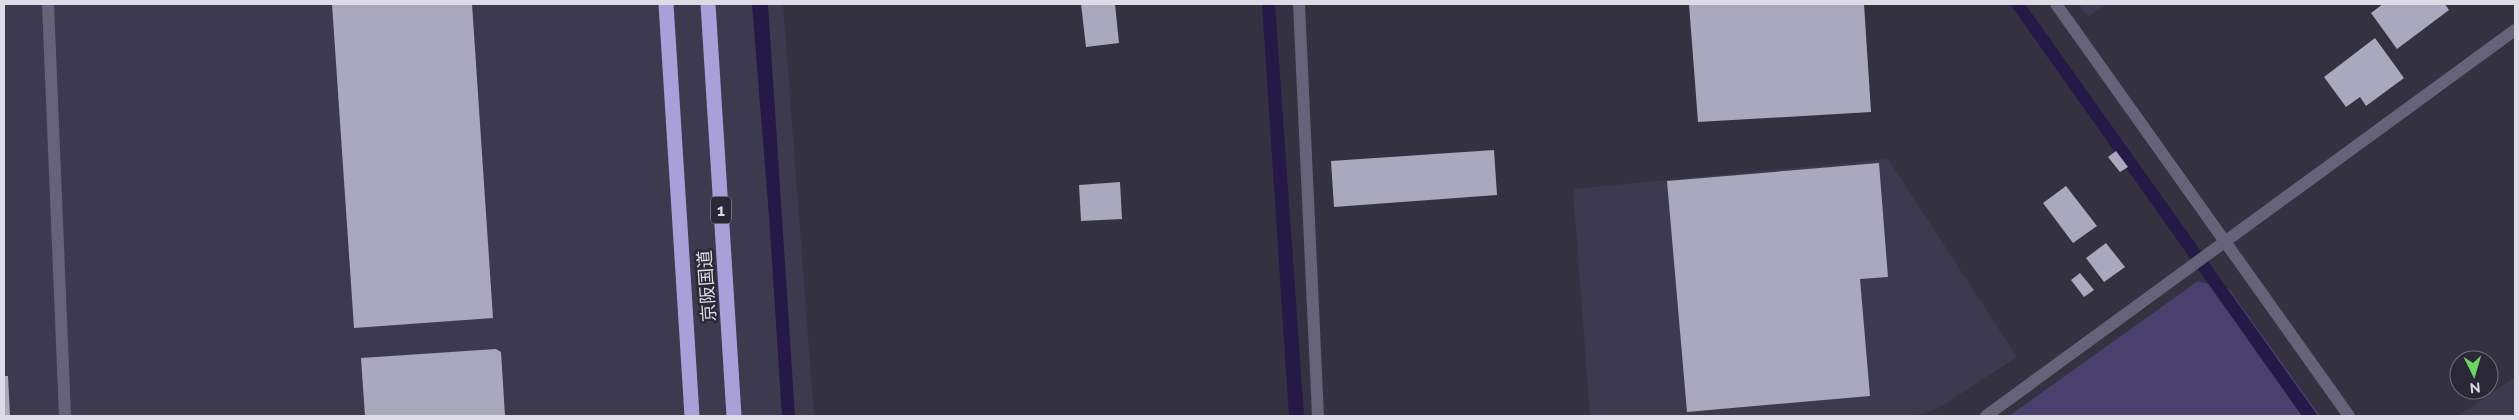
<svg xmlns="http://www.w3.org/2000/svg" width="2519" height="420" viewBox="0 0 2519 420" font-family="Raleway,'Noto Sans JP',sans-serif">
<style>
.built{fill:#3d3a50}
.green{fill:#49406d}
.water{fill:#251947}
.building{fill:#aaa8bc}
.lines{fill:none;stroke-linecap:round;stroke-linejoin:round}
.street{stroke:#65627a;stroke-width:12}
.highway{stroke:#a9a0d9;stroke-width:15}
.labels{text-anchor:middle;stroke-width:5;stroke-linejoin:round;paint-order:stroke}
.shield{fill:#2a2737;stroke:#a7a6b2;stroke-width:1}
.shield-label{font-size:16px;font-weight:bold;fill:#dddce6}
.street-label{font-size:18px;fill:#dddce6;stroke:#2a2737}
</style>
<rect width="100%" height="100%" fill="#343141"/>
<path class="built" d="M4,4H783L814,416H4Z
M2079,4H2107L2088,17Z
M1888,159L2017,357L1937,409L1913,416H1590L1573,189Z
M2515,377V416H2458Z"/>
<path class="green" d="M2198,281L2229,289L2320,416H2009Z"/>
<path class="water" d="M752,4H768L795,416H782L769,216Z
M1262,4H1275L1304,416H1289Z
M2010,4H2025L2318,416H2302Z"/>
<path class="building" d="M332,4H472L493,318L354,328Z
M1081,4H1115L1119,43L1086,47Z
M1689,4H1864L1871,112L1698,122Z
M2383,4H2445L2449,10L2397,49L2371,13Z
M2375,38L2404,78L2366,106L2360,97L2346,107L2324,77Z
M1494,150L1497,195L1334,207L1331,161Z
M2116,151L2128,167L2120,172L2108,157Z
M1879,163L1888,277L1860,279L1870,396L1687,412L1667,181Z
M1120,182L1122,219L1081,221L1079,185Z
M2066,186L2097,226L2073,243L2043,203Z
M2106,243L2125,267L2104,282L2086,258Z
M2080,273L2094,290L2084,297L2071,280Z
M496,349L501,352L505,416H365L361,358Z
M4,376H8L10,416H4Z"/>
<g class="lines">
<path class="street" d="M48,4L65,416
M1299,4L1318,416
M2056,4L2349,416
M1986,416L2515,30"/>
<path class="highway" d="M666,4L692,416
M708,4L734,416"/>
</g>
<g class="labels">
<rect class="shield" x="711" y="196.5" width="20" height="27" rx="4"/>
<g class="shield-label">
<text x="721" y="216">1</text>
</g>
<g class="street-label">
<text transform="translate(707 286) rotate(-94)" y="6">京阪国道</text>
</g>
</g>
<rect width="2519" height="420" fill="none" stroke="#dddce6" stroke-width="10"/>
<g transform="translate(2474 375) rotate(175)"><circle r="24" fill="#2a2737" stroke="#726f7d"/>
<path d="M0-4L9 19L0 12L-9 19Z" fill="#6dd361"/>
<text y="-8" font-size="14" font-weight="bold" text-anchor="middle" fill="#dddce6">N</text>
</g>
</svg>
